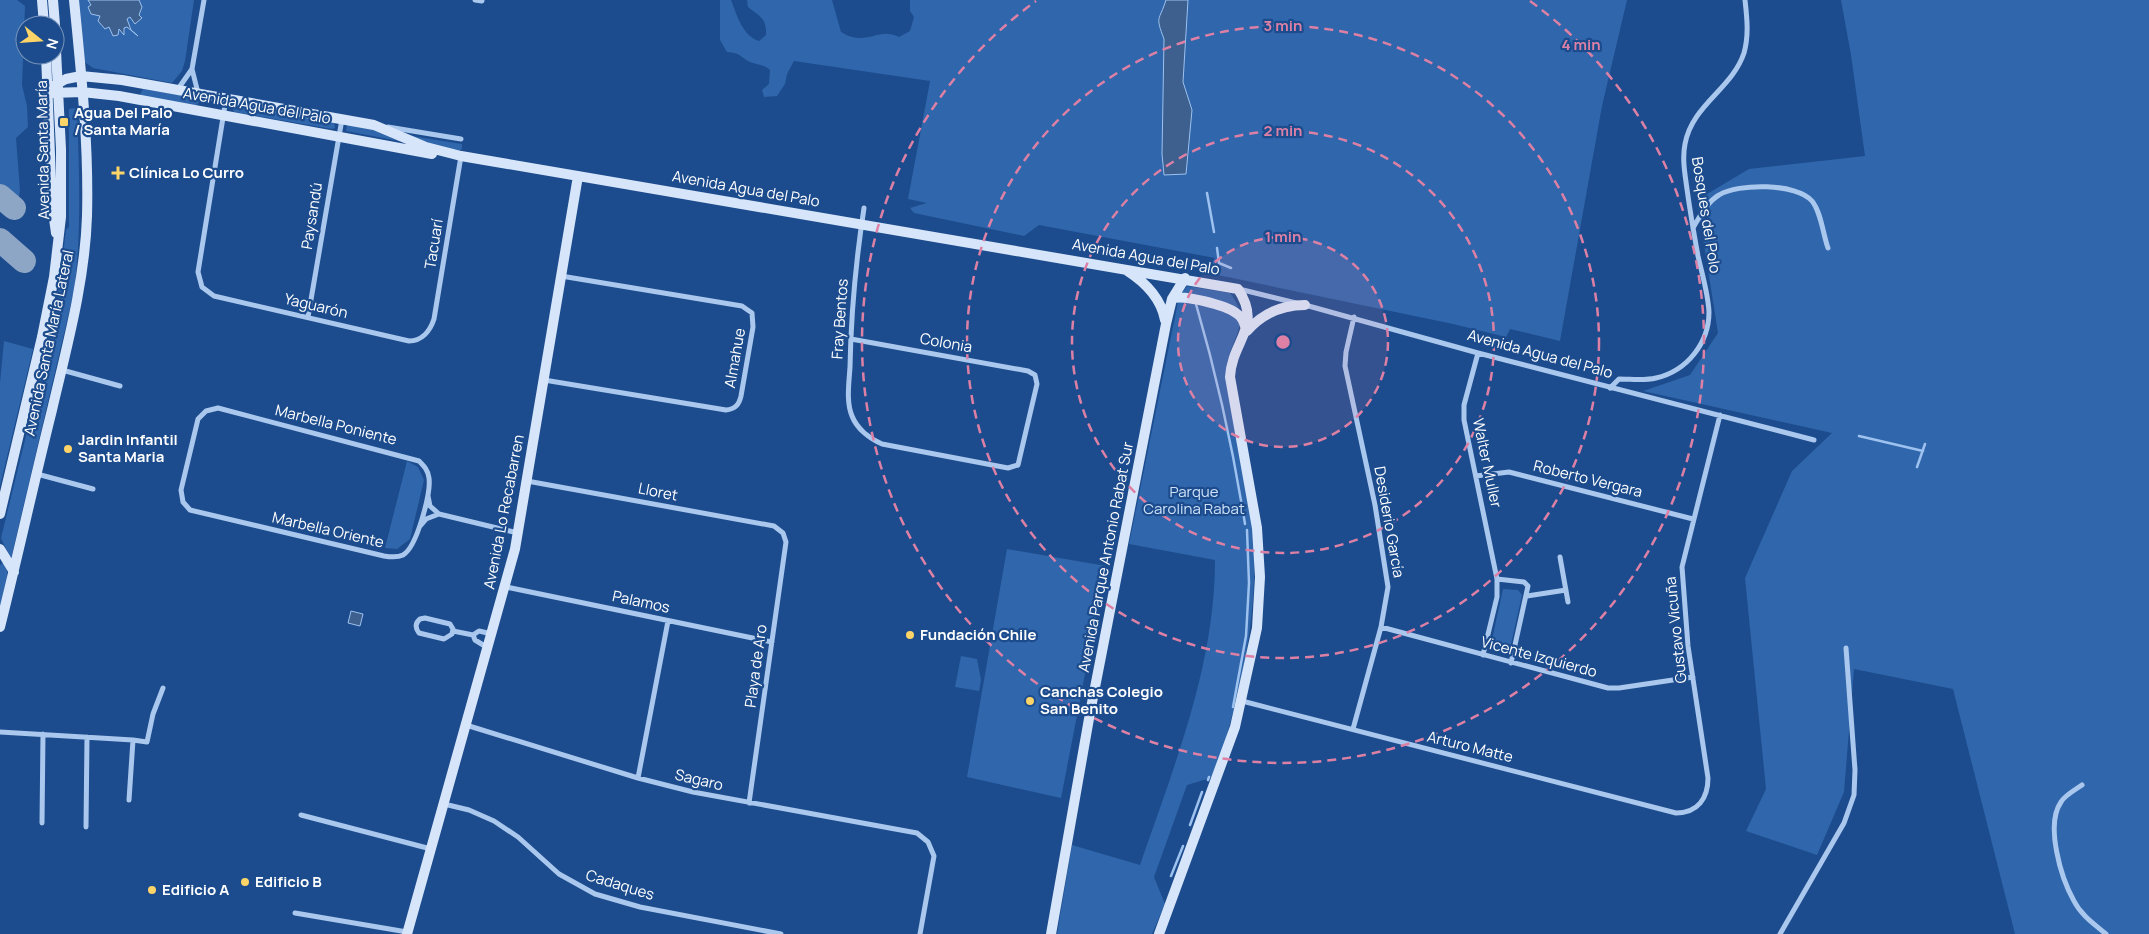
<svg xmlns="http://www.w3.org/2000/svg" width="2149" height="934" viewBox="0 0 2149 934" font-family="Manrope,sans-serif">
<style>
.green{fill:#3066ab}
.water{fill:#3d608f;stroke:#9dc2ef}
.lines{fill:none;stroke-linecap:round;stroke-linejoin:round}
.stream{stroke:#9dc2ef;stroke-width:2.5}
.taxiway{stroke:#8ea6c6;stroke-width:24}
.street{stroke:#aac7ed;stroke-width:5}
.secondary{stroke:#d6e5fa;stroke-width:10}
.ring{fill:none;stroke:#dd80a5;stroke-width:2.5;stroke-dasharray:9 6}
.poi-dot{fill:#fdd468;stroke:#1c4c8d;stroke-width:2}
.labels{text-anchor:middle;stroke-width:4.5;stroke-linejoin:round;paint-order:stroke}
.street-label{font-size:15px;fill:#fff;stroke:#1c4c8d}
.poi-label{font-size:15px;font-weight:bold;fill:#fff;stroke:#1c4c8d;text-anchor:start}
.park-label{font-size:15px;fill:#cfe2f9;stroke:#1c4c8d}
.centre{fill:#dd80a5;stroke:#1c4c8d;stroke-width:2.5}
.ring-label{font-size:15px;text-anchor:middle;font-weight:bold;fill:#dd80a5;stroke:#1c4c8d;stroke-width:4.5;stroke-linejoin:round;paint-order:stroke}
</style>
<rect width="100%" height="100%" fill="#1c4c8d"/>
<path class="green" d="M0,0H17L25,6L22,85L27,106L28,127L16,138L20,190L18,204L15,205L0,193Z
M78,0H194L185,61L182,71L172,83L93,68L82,60Z
M720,0H731C736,13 743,37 759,41L766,35C767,18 759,16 748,7L747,0H832L841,32C867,48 877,26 899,37L910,31L914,17L910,11V0H1627L1602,106L1560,341L1510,329L1506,337L1453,324L1213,274L1207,269L1215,258L1039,225L1024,236L914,213L910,208L927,203L908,199L930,81L794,61L787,74L785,84L777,96L764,97L762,90L769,84L770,70C763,64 758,65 750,62C740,57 741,53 727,52L720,40Z
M1841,0H2149V934H2015L1953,689L1854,669L1844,792L1817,855L1746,831L1766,789L1745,578L1792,471L1832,433L1643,391L1690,375L1718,333L1697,200L1749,169L1865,156L1851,55Z
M143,89L197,98L199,102L196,106L142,96L140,94Z
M235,105L334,122L335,128L332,129L234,112L232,107Z
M77,108C79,170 82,230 74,291L11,559L1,538L47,350L57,302L66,230L69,227V109Z
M347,124L383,130L404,142L346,131Z
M405,135L462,144V149L459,151L435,147Z
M1187,286L1230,293C1254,324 1228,340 1226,372C1236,429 1251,489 1254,547C1257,627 1238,702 1214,777L1187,785L1154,877L1165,904L1152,934H1057L1072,845L1140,865C1174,766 1215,666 1215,560L1129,544L1179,297Z
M4,341L33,349L0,486V383Z
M407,461L418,467L424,480L410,539L397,549L385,548Z
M1007,549L1106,566L1061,798L967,777Z
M4,562C12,577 4,594 0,610V565Z
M1503,589L1518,590L1522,595L1510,649L1506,653L1492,648L1491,644Z
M961,656L977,659L981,680L979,691L955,687Z"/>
<path class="water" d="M88,0H139L142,7L139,15L142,18L135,24L130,17L127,19L131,30L138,36L127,27L124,28V35L119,29L118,35L113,36L109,27L105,29L98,21L100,16L91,14L88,7L91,5Z
M1166,0H1188L1183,82L1192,110L1186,174L1164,175L1162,154L1164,39C1155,15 1159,22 1166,0Z
M351,611L363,614L360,626L348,623Z"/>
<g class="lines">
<path class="stream" d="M1207,193L1214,232
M1217,248L1219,263L1231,268
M1196,304C1217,376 1233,449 1245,524
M1859,436L1923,451
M1917,467L1925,444
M1233,707L1246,636L1249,583L1247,530
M1208,780L1209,777
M1190,825L1202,792
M1171,876L1183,846"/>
<path class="taxiway" d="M0,196L14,208
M0,240L24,261"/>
<path class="street" d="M475,0L482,1
M192,69L198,93
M178,89L192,69L204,0
M226,99L198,272L202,287L214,296L409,341C422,341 430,331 434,319L461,156
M388,127L461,139
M1693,228C1700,216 1707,202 1719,195C1738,183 1797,183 1812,201C1821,212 1823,234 1828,248
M1239,289L1296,303
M1305,305L1478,353L1814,440
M308,317L342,119
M851,339L1028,371L1035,375L1037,384L1018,465L1008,468L882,444C870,439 857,429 852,416C846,402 849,383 850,367C851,314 856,260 864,208
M1478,353L1464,405V420L1497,579V597L1483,655
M62,370L120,386
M544,380L726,410C735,409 739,405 741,396L753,327L752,313L742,306L561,276
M1610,388L1619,379C1631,379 1644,381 1656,378C1687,371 1709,343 1709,312C1708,293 1702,274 1698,256C1694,234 1690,211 1687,189C1685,174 1682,159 1685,144C1692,105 1732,89 1744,53C1749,35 1747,18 1745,0
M218,408L419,461C424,466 428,470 429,478C431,493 417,547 403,555C397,558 390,557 384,556L190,510L183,502L181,490L198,419L206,411Z
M37,474L93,489
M1476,476L1509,472L1693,519
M527,481L774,526L783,533L786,542L749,803
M428,496L430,506L439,514L518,533
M420,526L426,519L439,514
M1560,557L1568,602
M1497,579L1524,582L1528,586L1511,663
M506,587L772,642
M1527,596L1566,590
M425,618L450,624L453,629L452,634L444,639L419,633C415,628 415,623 420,619Z
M1381,627L1608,688H1619L1693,677
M453,631L473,635
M488,648L475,640L473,635L479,631L492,634
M1242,701L1676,813C1698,813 1708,798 1708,778L1688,646L1682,567L1720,415
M466,725L638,778L693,792L917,833L928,842L934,856L920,934
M1353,729L1381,627L1388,587L1375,505L1345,366L1346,352L1354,317
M0,732L133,740
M638,778L668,621
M2082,785C2075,790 2065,795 2061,802C2045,825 2061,878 2074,901C2081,915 2094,924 2106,934
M129,800L133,740L147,742L153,714L163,688
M444,804L469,810L494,821L518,837L559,874L595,894L640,907L781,934
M301,815L431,849
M42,823L43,734
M86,827L87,737
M295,913L407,932
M1780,934L1844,823L1854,795L1855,770L1846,648"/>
<path class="secondary" d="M42,0L44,25
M53,0L55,25
M46,55L52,204L56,233
M48,89L66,79L81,76L122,80L374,125L426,147L461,156L1238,289C1263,327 1232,340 1230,377L1257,528L1260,577L1257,628L1235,727L1159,934
M52,93L82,92L119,96L432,154
M1126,270C1145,282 1161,298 1165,320
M1172,299C1181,293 1227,306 1236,313C1243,317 1244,323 1246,329
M1247,331C1262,314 1282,305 1305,305
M0,514L42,337L54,277L61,217V149L55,31
M0,549L14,572
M0,627C18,555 34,482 52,410C67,346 85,281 87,216C89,144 81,71 74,0
M407,934L515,549L578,176
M1051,934L1090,713L1166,324L1172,299L1185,278"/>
</g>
<circle cx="1283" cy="342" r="105" fill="#dd80a5" fill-opacity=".12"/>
<g class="ring">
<circle cx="1283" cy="342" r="105"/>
<circle cx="1283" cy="342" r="211"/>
<circle cx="1283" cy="342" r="316"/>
<path d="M1530 1A421 421 0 1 1 1036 1"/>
</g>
<g class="poi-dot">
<rect x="59" y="117" width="10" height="10" rx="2.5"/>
<path d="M115.5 165.5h5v5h5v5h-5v5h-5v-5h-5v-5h5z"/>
<circle cx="68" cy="449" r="5"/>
<circle cx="910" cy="635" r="5"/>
<circle cx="1030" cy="701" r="5"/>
<circle cx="245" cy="882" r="5"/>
<circle cx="152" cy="890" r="5"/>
</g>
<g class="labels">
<g class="street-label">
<text transform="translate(257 106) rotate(10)" y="5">Avenida Agua del Palo</text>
<text transform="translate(43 150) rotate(-91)" y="5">Avenida Santa María</text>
<text transform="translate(746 189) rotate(10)" y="5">Avenida Agua del Palo</text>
<text transform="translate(1706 215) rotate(81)" y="5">Bosques del Polo</text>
<text transform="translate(312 216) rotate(-81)" y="5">Paysandú</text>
<text transform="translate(434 244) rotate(-81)" y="5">Tacuarí</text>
<text transform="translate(1146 257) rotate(10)" y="5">Avenida Agua del Palo</text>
<text transform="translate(316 306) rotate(13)" y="5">Yaguarón</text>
<text transform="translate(840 319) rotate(-86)" y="5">Fray Bentos</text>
<text transform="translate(49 343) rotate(-78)" y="5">Avenida Santa María Lateral</text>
<text transform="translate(946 343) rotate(10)" y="5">Colonia</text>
<text transform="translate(1540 354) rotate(15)" y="5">Avenida Agua del Palo</text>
<text transform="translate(735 358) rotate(-80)" y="5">Almahue</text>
<text transform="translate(336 425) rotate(14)" y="5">Marbella Poniente</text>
<text transform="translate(1487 463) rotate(78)" y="5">Walter Muller</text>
<text transform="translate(1588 479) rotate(14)" y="5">Roberto Vergara</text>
<text transform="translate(658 492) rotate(11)" y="5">Lloret</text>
<text transform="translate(504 512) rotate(-79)" y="5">Avenida Lo Recabarren</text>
<text transform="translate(1389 522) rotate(80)" y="5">Desiderio García</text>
<text transform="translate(328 530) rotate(13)" y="5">Marbella Oriente</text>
<text transform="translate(1106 557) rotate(-79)" y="5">Avenida Parque Antonio Rabat Sur</text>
<text transform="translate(641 602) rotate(12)" y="5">Palamos</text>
<text transform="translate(1676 630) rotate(-96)" y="5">Gustavo Vicuña</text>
<text transform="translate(1539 657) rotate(15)" y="5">Vicente Izquierdo</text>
<text transform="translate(756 666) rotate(-82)" y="5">Playa de Aro</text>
<text transform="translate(1470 747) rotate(14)" y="5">Arturo Matte</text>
<text transform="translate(699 780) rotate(13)" y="5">Sagaro</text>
<text transform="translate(620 885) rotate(17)" y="5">Cadaques</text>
</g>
<g class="poi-label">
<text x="74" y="118">Agua Del Palo<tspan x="74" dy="17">/ Santa María</tspan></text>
<text x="129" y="178">Clínica Lo Curro</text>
<text x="78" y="445">Jardin Infantil<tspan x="78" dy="17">Santa Maria</tspan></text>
<text x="920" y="640">Fundación Chile</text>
<text x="1040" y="697">Canchas Colegio<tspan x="1040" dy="17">San Benito</tspan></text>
<text x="255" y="887">Edificio B</text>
<text x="162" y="895">Edificio A</text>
</g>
<g class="park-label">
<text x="1194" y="497">Parque<tspan x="1194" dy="17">Carolina Rabat</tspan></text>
</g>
</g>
<circle cx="1283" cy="342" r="8" class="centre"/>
<g class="ring-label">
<text x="1283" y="31">3 min</text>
<text x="1581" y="50">4 min</text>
<text x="1283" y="136">2 min</text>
<text x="1283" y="242">1 min</text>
</g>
<g transform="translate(40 40) rotate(107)"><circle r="24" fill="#1c4c8d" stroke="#7794bb"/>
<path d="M0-4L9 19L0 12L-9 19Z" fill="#fdd468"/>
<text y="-8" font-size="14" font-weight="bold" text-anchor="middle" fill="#ffffff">N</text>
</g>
</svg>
